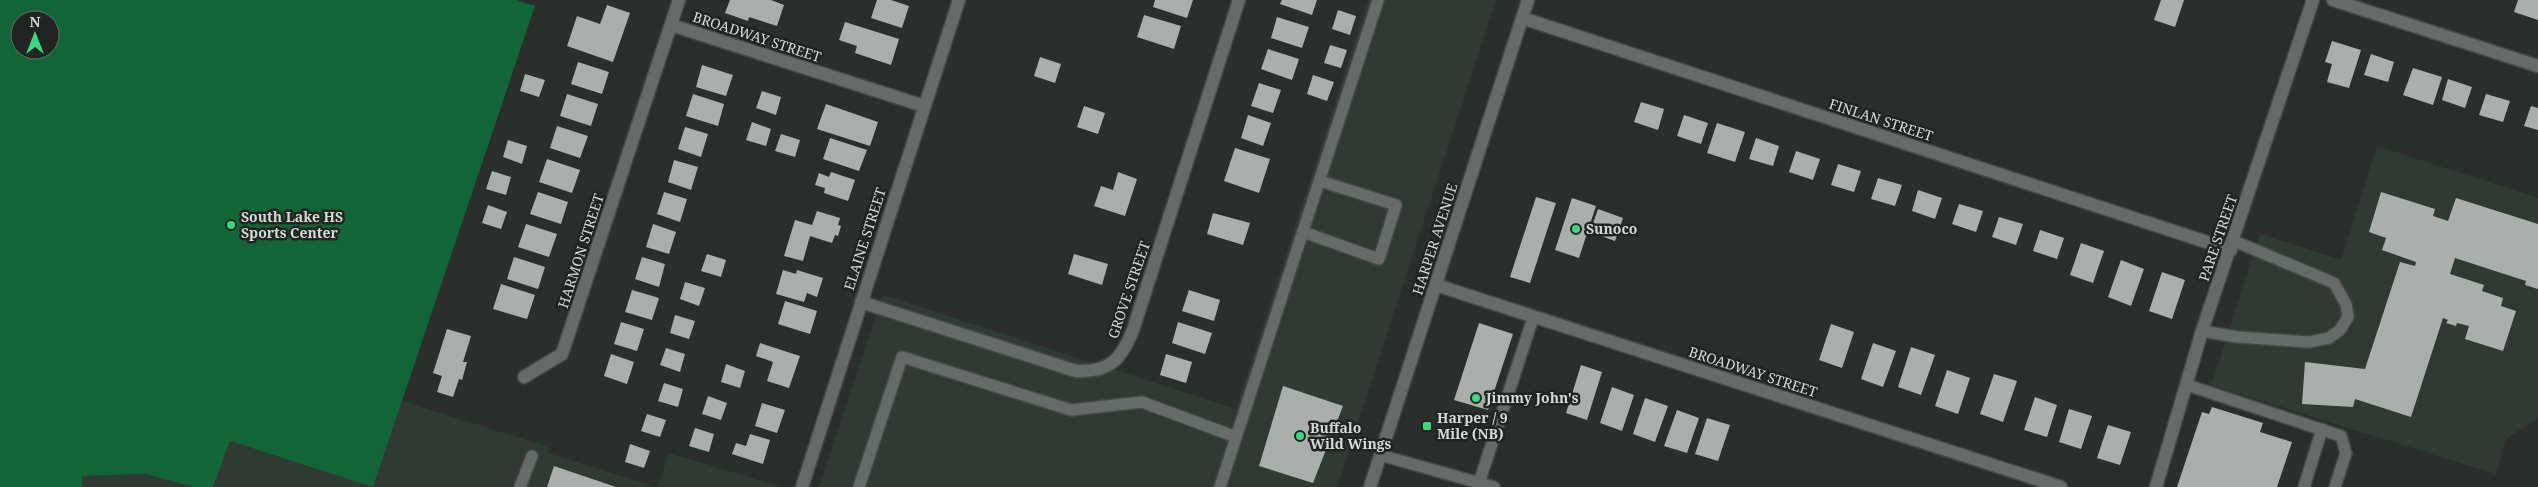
<svg xmlns="http://www.w3.org/2000/svg" width="2538" height="487" viewBox="0 0 2538 487" font-family="'Noto Serif',serif">
<style>
.built{fill:#2f3a32}
.green{fill:#116537;fill-rule:evenodd}
.building{fill:#a9b0ab}
.lines{fill:none;stroke-linecap:round;stroke-linejoin:round}
.lane-casing{stroke:#454a47;stroke-width:14}
.street-casing{stroke:#454a47;stroke-width:15}
.secondary-casing{stroke:#454a47;stroke-width:15}
.lane{stroke:#656c67;stroke-width:11}
.street{stroke:#656c67;stroke-width:12}
.secondary{stroke:#656c67;stroke-width:12}
.poi-dot{fill:#3cd77e;stroke:#202521;stroke-width:2}
.labels{text-anchor:middle;stroke-width:5;stroke-linejoin:round;paint-order:stroke}
.street-label{font-size:14px;fill:#d6dad7;stroke:#202521}
.poi-label{font-size:14px;font-weight:bold;fill:#d6dad7;stroke:#202521;text-anchor:start}
</style>
<rect width="100%" height="100%" fill="#2a2f2b"/>
<path class="built" d="M1368,0H1496L1337,487H819L883,295L1236,409Z
M2377,146L2538,198V418L2506,439L2496,474L2211,385L2260,234L2341,260Z
M402,401L549,447L548,453L656,487H213L230,441L373,486Z
M669,453L782,487H658Z
M146,474L193,487H82V476Z"/>
<path class="green" d="M0,0H516L535,6L373,487L230,441L213,487H193L146,474L82,476V487H0ZM20,20H50V50H20Z"/>
<path class="building" d="M730,0H771L784,5L777,26L749,17L748,21L725,13Z
M877,0H891L909,6L902,28L871,18Z
M1155,0H1193L1187,18L1153,7Z
M1282,0H1317L1312,15L1280,4Z
M2161,0H2184L2175,27L2154,20Z
M2518,0H2538V20L2514,12Z
M607,5L630,13L613,62L567,46L577,16L600,24Z
M1338,10L1356,16L1350,35L1332,29Z
M1144,15L1181,26L1174,49L1137,37Z
M1277,17L1309,27L1302,48L1271,38Z
M845,22L899,39L891,65L855,53L857,46L839,40Z
M2332,41L2361,50L2349,88L2327,82L2332,64L2325,62Z
M1330,45L1347,50L1341,68L1324,63Z
M1268,49L1299,59L1292,80L1261,69Z
M2371,54L2394,62L2388,82L2364,75Z
M1040,57L1061,64L1055,83L1034,76Z
M578,62L609,72L602,94L571,84Z
M702,65L733,75L726,96L696,87Z
M2413,68L2442,77L2433,105L2403,95Z
M525,74L545,80L539,97L520,91Z
M1313,75L1334,82L1327,101L1307,94Z
M2448,79L2472,87L2465,108L2442,100Z
M1259,83L1281,90L1273,113L1251,106Z
M762,91L781,97L776,115L756,108Z
M567,94L598,104L591,126L560,116Z
M693,94L724,104L718,126L686,116Z
M2486,94L2510,101L2503,122L2479,115Z
M1641,102L1664,109L1658,130L1634,122Z
M826,104L878,122L870,146L817,129Z
M1084,106L1105,113L1098,134L1077,127Z
M2531,106L2538,108V130L2524,126Z
M1248,115L1271,123L1263,146L1241,138Z
M1684,115L1708,123L1701,144L1677,136Z
M752,122L771,129L766,146L746,140Z
M1717,123L1745,132L1735,162L1707,153Z
M557,126L588,136L580,158L550,148Z
M685,127L708,134L701,157L678,149Z
M781,134L800,140L795,157L775,151Z
M830,138L867,150L859,171L823,159Z
M1756,138L1779,146L1773,166L1749,159Z
M508,140L527,146L522,164L503,157Z
M1235,148L1270,159L1259,193L1224,181Z
M1796,151L1820,159L1813,180L1789,172Z
M547,159L580,170L572,193L539,182Z
M674,160L698,167L691,190L668,182Z
M1838,164L1861,171L1854,192L1831,185Z
M492,171L511,177L506,195L486,189Z
M831,172L855,180L848,201L824,193L825,188L815,185L819,173L829,177Z
M1118,172L1137,179L1125,216L1094,206L1101,186L1113,190Z
M1878,178L1902,185L1895,206L1871,199Z
M1918,190L1942,198L1935,219L1912,211Z
M538,192L568,202L561,224L530,214Z
M664,192L687,199L680,222L657,214Z
M2381,192L2435,209L2433,216L2448,221L2456,198L2538,224V289L2525,285L2526,281L2455,258L2450,274L2484,285L2482,291L2503,298L2501,306L2516,311L2503,351L2465,339L2469,326L2457,323L2456,326L2446,323L2448,320L2443,318L2411,417L2355,399L2353,407L2302,404L2305,362L2365,369L2400,262L2415,266L2416,262L2382,250L2386,238L2369,232Z
M1536,197L1556,203L1530,283L1510,277Z
M1572,198L1596,206L1579,258L1555,250Z
M1959,204L1983,211L1976,232L1952,224Z
M488,205L507,212L501,229L482,223Z
M1598,209L1623,218L1615,241L1590,232Z
M817,211L840,218L838,225L841,226L838,236L835,235L832,243L810,236L803,261L784,256L795,220L812,225Z
M1213,213L1250,223L1243,245L1207,234Z
M1999,217L2023,224L2016,245L1992,237Z
M526,224L557,234L549,257L518,247Z
M653,224L676,232L669,254L646,247Z
M2040,230L2064,238L2057,259L2033,251Z
M2081,243L2104,251L2093,283L2070,275Z
M707,254L726,260L721,277L701,271Z
M1074,254L1108,264L1102,285L1068,274Z
M514,257L545,267L538,289L507,279Z
M642,257L665,264L659,287L635,279Z
M2121,260L2144,269L2131,306L2108,297Z
M783,270L796,274L797,270L823,278L817,297L807,293L804,302L776,294Z
M2162,272L2185,280L2172,319L2149,311Z
M685,282L705,288L699,306L680,299Z
M501,284L535,295L527,319L493,309Z
M632,290L659,298L652,320L625,312Z
M1189,290L1220,300L1214,321L1182,311Z
M785,301L817,311L810,334L778,324Z
M675,315L695,321L689,339L670,333Z
M621,322L644,329L637,351L614,344Z
M1178,322L1212,333L1205,354L1172,343Z
M1479,323L1513,334L1488,410L1454,400Z
M1831,324L1854,332L1842,368L1819,360Z
M447,329L471,336L463,362H467L462,380L459,379L453,397L437,392L442,376L433,373Z
M760,343L800,356L789,388L767,381L773,362L756,356Z
M1873,343L1896,351L1883,387L1861,379Z
M1911,347L1935,355L1921,395L1898,387Z
M666,348L685,354L680,372L660,365Z
M611,354L634,362L627,384L604,376Z
M1166,354L1192,362L1186,383L1160,375Z
M726,364L745,371L740,388L721,382Z
M1581,365L1602,372L1587,420L1566,413Z
M1947,370L1970,378L1958,414L1935,406Z
M1994,374L2017,381L2003,422L1980,414Z
M664,383L683,389L678,407L658,401Z
M1283,386L1343,406L1313,483L1259,466Z
M1612,387L1634,395L1622,431L1600,423Z
M708,396L727,403L721,420L702,414Z
M2035,397L2057,405L2047,437L2024,430Z
M1645,398L1668,406L1655,442L1633,434Z
M762,403L785,410L777,433L755,426Z
M2212,407L2263,423L2260,432L2292,442L2277,487H2177L2202,412L2209,414Z
M2069,409L2092,416L2081,449L2059,442Z
M1677,410L1699,418L1687,453L1664,446Z
M647,414L666,420L660,437L641,431Z
M1707,418L1730,425L1718,461L1695,454Z
M2108,425L2131,432L2120,465L2097,458Z
M695,428L714,434L709,452L689,446Z
M750,434L770,440L763,464L732,454L736,443L746,446Z
M630,444L650,451L644,468L625,462Z
M554,466L616,487H547Z"/>
<g class="lines">
<defs>
<path id="lane" d="M1303,232L1379,259L1396,205L1320,181
M2202,331L2237,337L2309,342L2329,338L2340,330L2348,317L2346,304L2334,283L2234,241
M2187,385L2341,436L2346,453L2335,487
M1380,455L1494,487
M1479,483L1533,318
M520,487L532,456
M859,487L902,357L1071,410L1142,402L1236,437
M1220,487L1378,0
M2304,487L2322,429"/>
<path id="street" d="M2333,0L2538,66
M1522,18L2231,250
M671,25L924,106
M1436,285L2061,487
M861,302L1076,371C1110,372 1121,360 1133,330L1239,0
M524,377L562,354L679,0
M802,487L959,0
M2156,487L2202,331L2313,0"/>
<path id="secondary" d="M1370,487L1528,0"/>
</defs>
<use href="#lane" class="lane-casing"/>
<use href="#street" class="street-casing"/>
<use href="#secondary" class="secondary-casing"/>
<use href="#lane" class="lane"/>
<use href="#street" class="street"/>
<use href="#secondary" class="secondary"/>
</g>
<g class="poi-dot">
<circle cx="231" cy="225" r="5"/>
<circle cx="1576" cy="229" r="5"/>
<circle cx="1476" cy="398" r="5"/>
<rect x="1422" y="421" width="10" height="10" rx="2.5"/>
<circle cx="1300" cy="436" r="5"/>
</g>
<g class="labels">
<g class="street-label">
<text transform="translate(757 37) rotate(18)" y="5">BROADWAY STREET</text>
<text transform="translate(1881 120) rotate(18)" y="5">FINLAN STREET</text>
<text transform="translate(2218 238) rotate(-71)" y="5">PARE STREET</text>
<text transform="translate(865 239) rotate(-72)" y="5">ELAINE STREET</text>
<text transform="translate(1435 239) rotate(-72)" y="5">HARPER AVENUE</text>
<text transform="translate(581 251) rotate(-72)" y="5">HARMON STREET</text>
<text transform="translate(1129 290) rotate(-71)" y="5">GROVE STREET</text>
<text transform="translate(1753 372) rotate(18)" y="5">BROADWAY STREET</text>
</g>
<g class="poi-label">
<text x="241" y="222">South Lake HS<tspan x="241" dy="16">Sports Center</tspan></text>
<text x="1586" y="234">Sunoco</text>
<text x="1486" y="403">Jimmy John's</text>
<text x="1437" y="423">Harper / 9<tspan x="1437" dy="16">Mile (NB)</tspan></text>
<text x="1310" y="433">Buffalo<tspan x="1310" dy="16">Wild Wings</tspan></text>
</g>
</g>
<g transform="translate(35 35)"><circle r="24" fill="#202521" stroke="#696d6a"/>
<path d="M0-4L9 19L0 12L-9 19Z" fill="#3cd77e"/>
<text y="-8" font-size="14" font-weight="bold" text-anchor="middle" fill="#d6dad7">N</text>
</g>
</svg>
